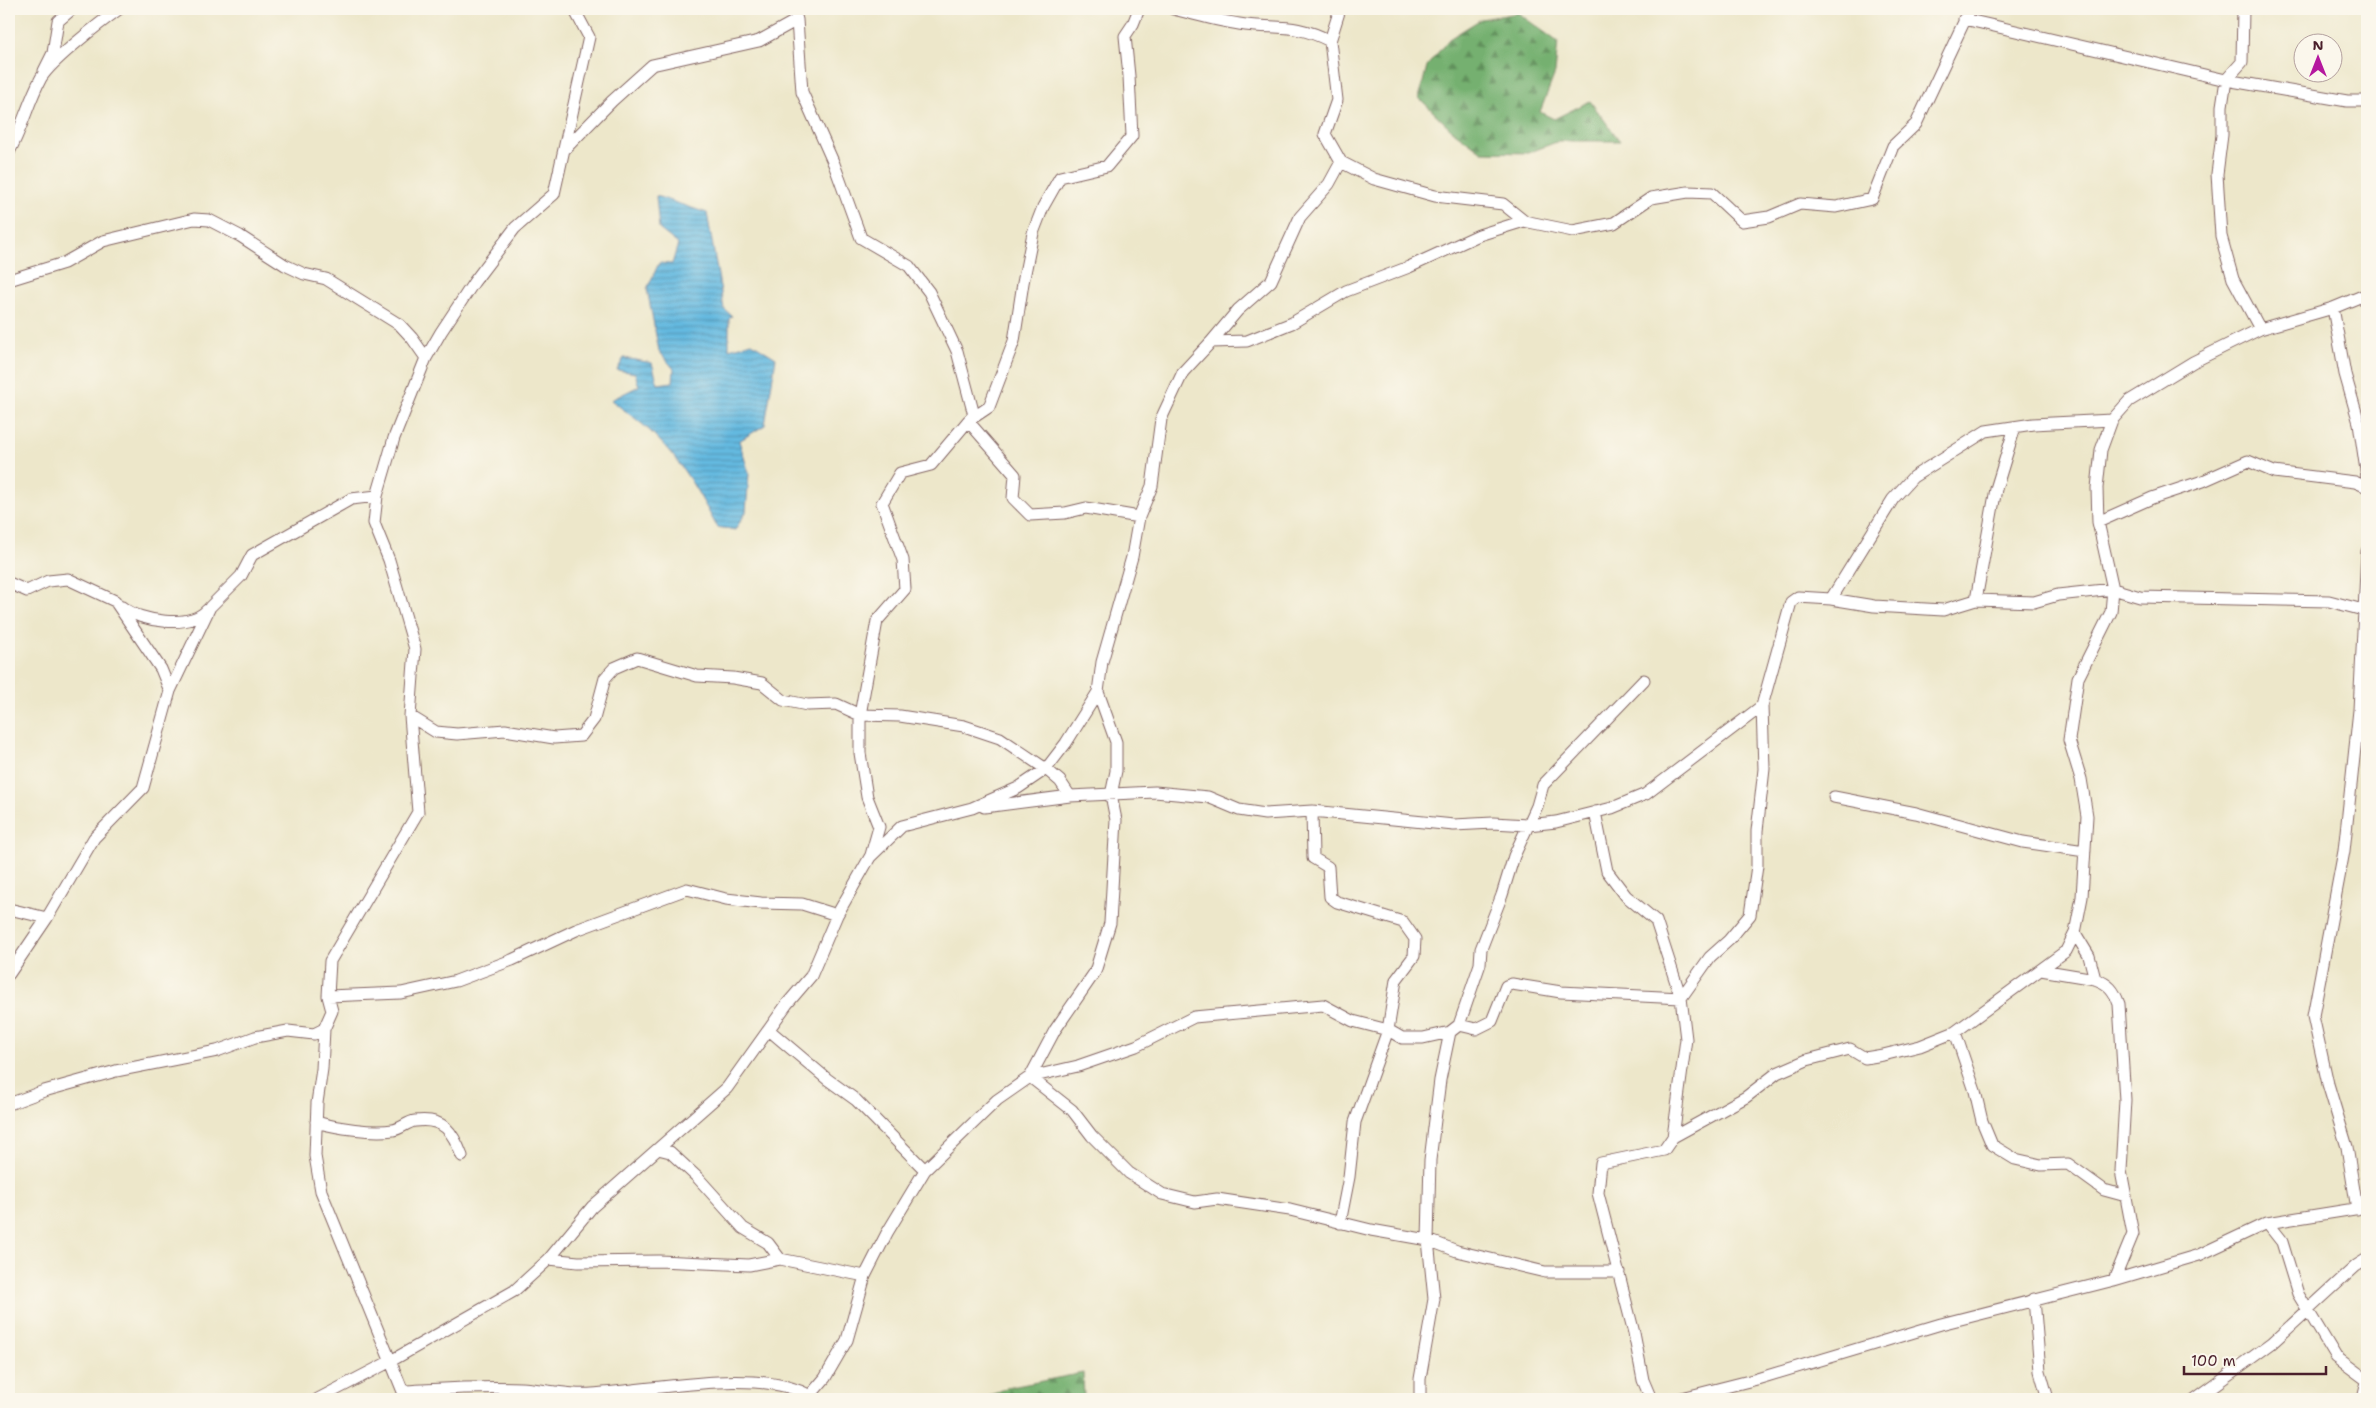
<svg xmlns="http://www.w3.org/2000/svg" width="2376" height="1408" viewBox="0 0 2376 1408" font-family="'Shantell Sans',sans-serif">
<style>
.forest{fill:url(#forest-firs);stroke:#5f684d}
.water{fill:url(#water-rules);stroke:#576c86}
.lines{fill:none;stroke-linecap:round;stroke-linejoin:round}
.minor-casing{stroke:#836563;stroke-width:13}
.minor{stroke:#fff;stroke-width:11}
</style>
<defs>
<pattern id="forest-firs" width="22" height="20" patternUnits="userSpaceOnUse" patternTransform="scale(1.25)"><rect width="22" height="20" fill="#74b06f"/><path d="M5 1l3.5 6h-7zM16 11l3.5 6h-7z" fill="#618f5b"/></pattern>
<pattern id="water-rules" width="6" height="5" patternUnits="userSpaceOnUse" patternTransform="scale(1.25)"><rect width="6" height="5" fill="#64b9e0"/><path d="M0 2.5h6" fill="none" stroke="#5496b6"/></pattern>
</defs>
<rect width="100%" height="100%" fill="#fbf7ec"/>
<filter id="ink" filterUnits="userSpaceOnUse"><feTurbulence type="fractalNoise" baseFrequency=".02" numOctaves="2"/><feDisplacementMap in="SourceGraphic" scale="10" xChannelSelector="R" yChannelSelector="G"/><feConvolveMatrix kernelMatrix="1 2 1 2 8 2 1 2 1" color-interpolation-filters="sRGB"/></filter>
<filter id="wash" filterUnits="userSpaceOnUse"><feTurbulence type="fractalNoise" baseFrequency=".0096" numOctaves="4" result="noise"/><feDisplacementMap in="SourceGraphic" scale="20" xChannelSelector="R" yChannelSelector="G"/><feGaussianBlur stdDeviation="1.12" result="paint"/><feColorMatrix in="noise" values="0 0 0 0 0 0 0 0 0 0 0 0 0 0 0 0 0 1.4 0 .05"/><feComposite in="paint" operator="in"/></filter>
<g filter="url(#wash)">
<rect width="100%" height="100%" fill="#ede7ca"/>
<path class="forest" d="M1518,13L1558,42L1555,73L1540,112L1554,119L1590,101L1620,141H1559L1528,153L1482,152L1452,130L1419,98L1427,66L1449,39L1481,19Z
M1083,1373L1084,1399H984L1006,1388Z"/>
<path class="water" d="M656,196L707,213L724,309L732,316L729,319V349L752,343L776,358L765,425L739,441L749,473L746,512L735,530L717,527C700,495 682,462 656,437C643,423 626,412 611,400L639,386L635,373L617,370L624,358L652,363L658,384L673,382L674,369L659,351L647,289L659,263L672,264L678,244L659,229Z"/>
</g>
<g filter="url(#ink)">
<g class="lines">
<defs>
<path id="minor" d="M794,9L797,20L802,92L834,164L861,238L909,266L929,292L957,351L974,415L968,421L1015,475L1013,498L1030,515L1065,513L1086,508L1139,517
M1173,9C1195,14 1217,21 1239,24C1276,30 1293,22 1330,41
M2243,9L2242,62L2226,80L2222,106V135L2217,174L2221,236L2233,279L2260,329
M1964,19L2226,80L2347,101H2367
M44,71L53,53L58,21L72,9
M565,149L612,101L652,65L759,41L797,20
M9,152C22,129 28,102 41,78C51,61 101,22 119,9
M1341,162L1374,179L1435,196L1503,204L1524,221
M9,280L64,263L103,241L194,219L209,220L240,236L285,265L304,274L326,279L400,325L412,338L426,358
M2333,308L2345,374L2359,423L2367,477
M1211,342L1238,310L1271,281L1300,217L1329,184L1341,162L1325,134L1337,100L1330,41L1340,9
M2098,522L2152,498L2203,481L2248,461L2274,472L2355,482L2367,487
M9,583L27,591L48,581L68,579L115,601L161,669L170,691L143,788L94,838L47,918L9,974
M1831,599L1874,606L1943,610L1976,600L2034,602L2058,595L2113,589L2140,597L2329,601L2363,610
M1976,600L1996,489L2015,427
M122,607C141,622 190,629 207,610
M170,691L210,607L241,576L252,555L351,499L377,496
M410,716L436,732L457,734L505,730L554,738L581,736L594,719L605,678L614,668L637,658L697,676L733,678L762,683L783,700L807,705L836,704L860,715L900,716L964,726L1000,738L1046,769L1060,781L1070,796
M1834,797L1916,813L2023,842L2085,851
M984,807L1070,796L1155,792L1208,797L1239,810L1265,814L1312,811L1454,825L1493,823L1528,825L1556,822L1612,808L1646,794L1762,706L1791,602L1798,597L1831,599L1893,499L1913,477L1986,431L2033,424L2112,420
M1312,811L1313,858L1328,867L1330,897L1337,902L1403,922L1415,939L1414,956L1396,980L1388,1030L1355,1122L1349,1177L1340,1223
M871,855L879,827L867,797L860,753V715L877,621L905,589L903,560L882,503L900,473L931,465L968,421L989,407L1014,341L1023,283L1033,233L1043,207L1060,177L1107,166L1132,136L1129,76L1125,36L1133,24L1139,9
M9,909L47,918
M2041,970L2095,979
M328,996L401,993L456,981L512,960L576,930L687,889L726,899L761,903L802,904L837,915
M1459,1025L1476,1029L1492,1021L1506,986L1512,984L1561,992L1681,998L1656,921L1626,896L1607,871L1595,812
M769,1030L827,1079L856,1100L925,1170
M1955,1032L1975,1091L1982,1121L1992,1145L2015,1159L2041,1165L2068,1164L2104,1190L2126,1196
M1030,1077L1072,1110L1092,1136L1129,1173L1162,1194L1195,1202L1217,1199L1290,1210L1371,1230L1428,1240L1457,1251L1545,1272H1619
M1030,1077L1078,1066L1136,1046L1194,1017L1323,1005L1353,1021L1388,1030L1402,1038H1423L1450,1032
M9,1104L44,1091L116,1071L217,1051L255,1037L288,1031L314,1034L324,1029
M316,1122C337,1128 372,1133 393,1130C401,1129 407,1122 415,1121C444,1117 453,1132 462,1156
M1673,1137L1746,1097L1777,1073L1807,1060L1850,1049L1865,1058L1883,1055L1920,1046L1955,1032L2066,951L2075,933
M658,1149L670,1152L698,1178L743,1228L768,1243L780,1259
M2357,1209L2347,1147L2328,1084L2313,1016L2344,851L2359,710L2367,551
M2267,1223L2282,1242L2298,1294L2336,1357L2367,1380
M549,1259L578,1262L659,1261L749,1265L780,1259L865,1276
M2114,1280L2133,1234L2121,1171L2125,1100L2119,1004C2114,990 2109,984 2095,979L2089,956L2075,933L2082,897L2087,816L2081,779L2069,740L2078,678L2111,612L2113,589L2098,522L2097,488L2101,450L2112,420L2129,401L2193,362L2260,329L2333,308L2367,294
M2034,1299L2040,1371L2048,1399
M403,1391C442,1389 481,1386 520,1388C544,1389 569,1396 592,1394C651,1391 759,1366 810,1396
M318,1399L389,1362L514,1291L549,1259L592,1207L727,1088L787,1004L811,976L837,915L870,857L902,826L972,808L1018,788L1046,769L1066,743L1098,692L1102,662L1132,557L1139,517L1152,486L1161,419L1183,372L1211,342L1247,341L1292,323L1346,291L1409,267L1479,235L1524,221L1573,231L1614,223L1651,198L1688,192L1712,193L1742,221L1769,217L1800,204L1836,207L1872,199L1893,146L1916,124L1970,9
M406,1399L321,1191L315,1156L317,1103L322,1069L324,1029L332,1011L328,996L330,961L418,812L410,716L415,649L389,560L374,523L377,496L394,438L426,358L441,332L474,282L515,228L554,194L589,37L574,9
M807,1399L825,1378L847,1340L865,1276L887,1233L925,1170L997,1100L1030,1077L1055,1030L1095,972L1110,923L1116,820L1111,795L1116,771V742L1098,692
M1420,1399V1379L1434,1299L1428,1240L1430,1160L1440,1080L1450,1032L1459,1025L1480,964L1481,949L1502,895L1514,856L1537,806L1543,785L1644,680
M1651,1399L1643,1380L1634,1333L1598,1193L1601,1163L1664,1150L1673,1137L1686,1039L1681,998L1710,957L1729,940L1750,915L1757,866V831L1764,769L1762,706
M1678,1399L1757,1379L1941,1324L2114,1280L2199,1255L2267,1223L2367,1207
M2195,1399L2272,1343L2356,1266L2367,1259
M2363,1399L2367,1382"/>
</defs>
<use href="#minor" class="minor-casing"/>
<use href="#minor" class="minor"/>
</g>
</g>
<rect width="2376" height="1408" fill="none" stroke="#fbf7ec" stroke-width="30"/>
<g transform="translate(2318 58)"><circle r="24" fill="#fbf7ec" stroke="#b4a19f"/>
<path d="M0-4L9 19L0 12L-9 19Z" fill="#b5179e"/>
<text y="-8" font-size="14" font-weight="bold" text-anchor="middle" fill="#4a1f2b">N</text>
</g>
<path d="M2184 1366v8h142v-8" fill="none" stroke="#4a1f2b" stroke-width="2.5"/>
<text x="2191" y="1366" font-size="15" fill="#4a1f2b" stroke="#fbf7ec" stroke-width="4" paint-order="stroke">100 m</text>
</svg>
